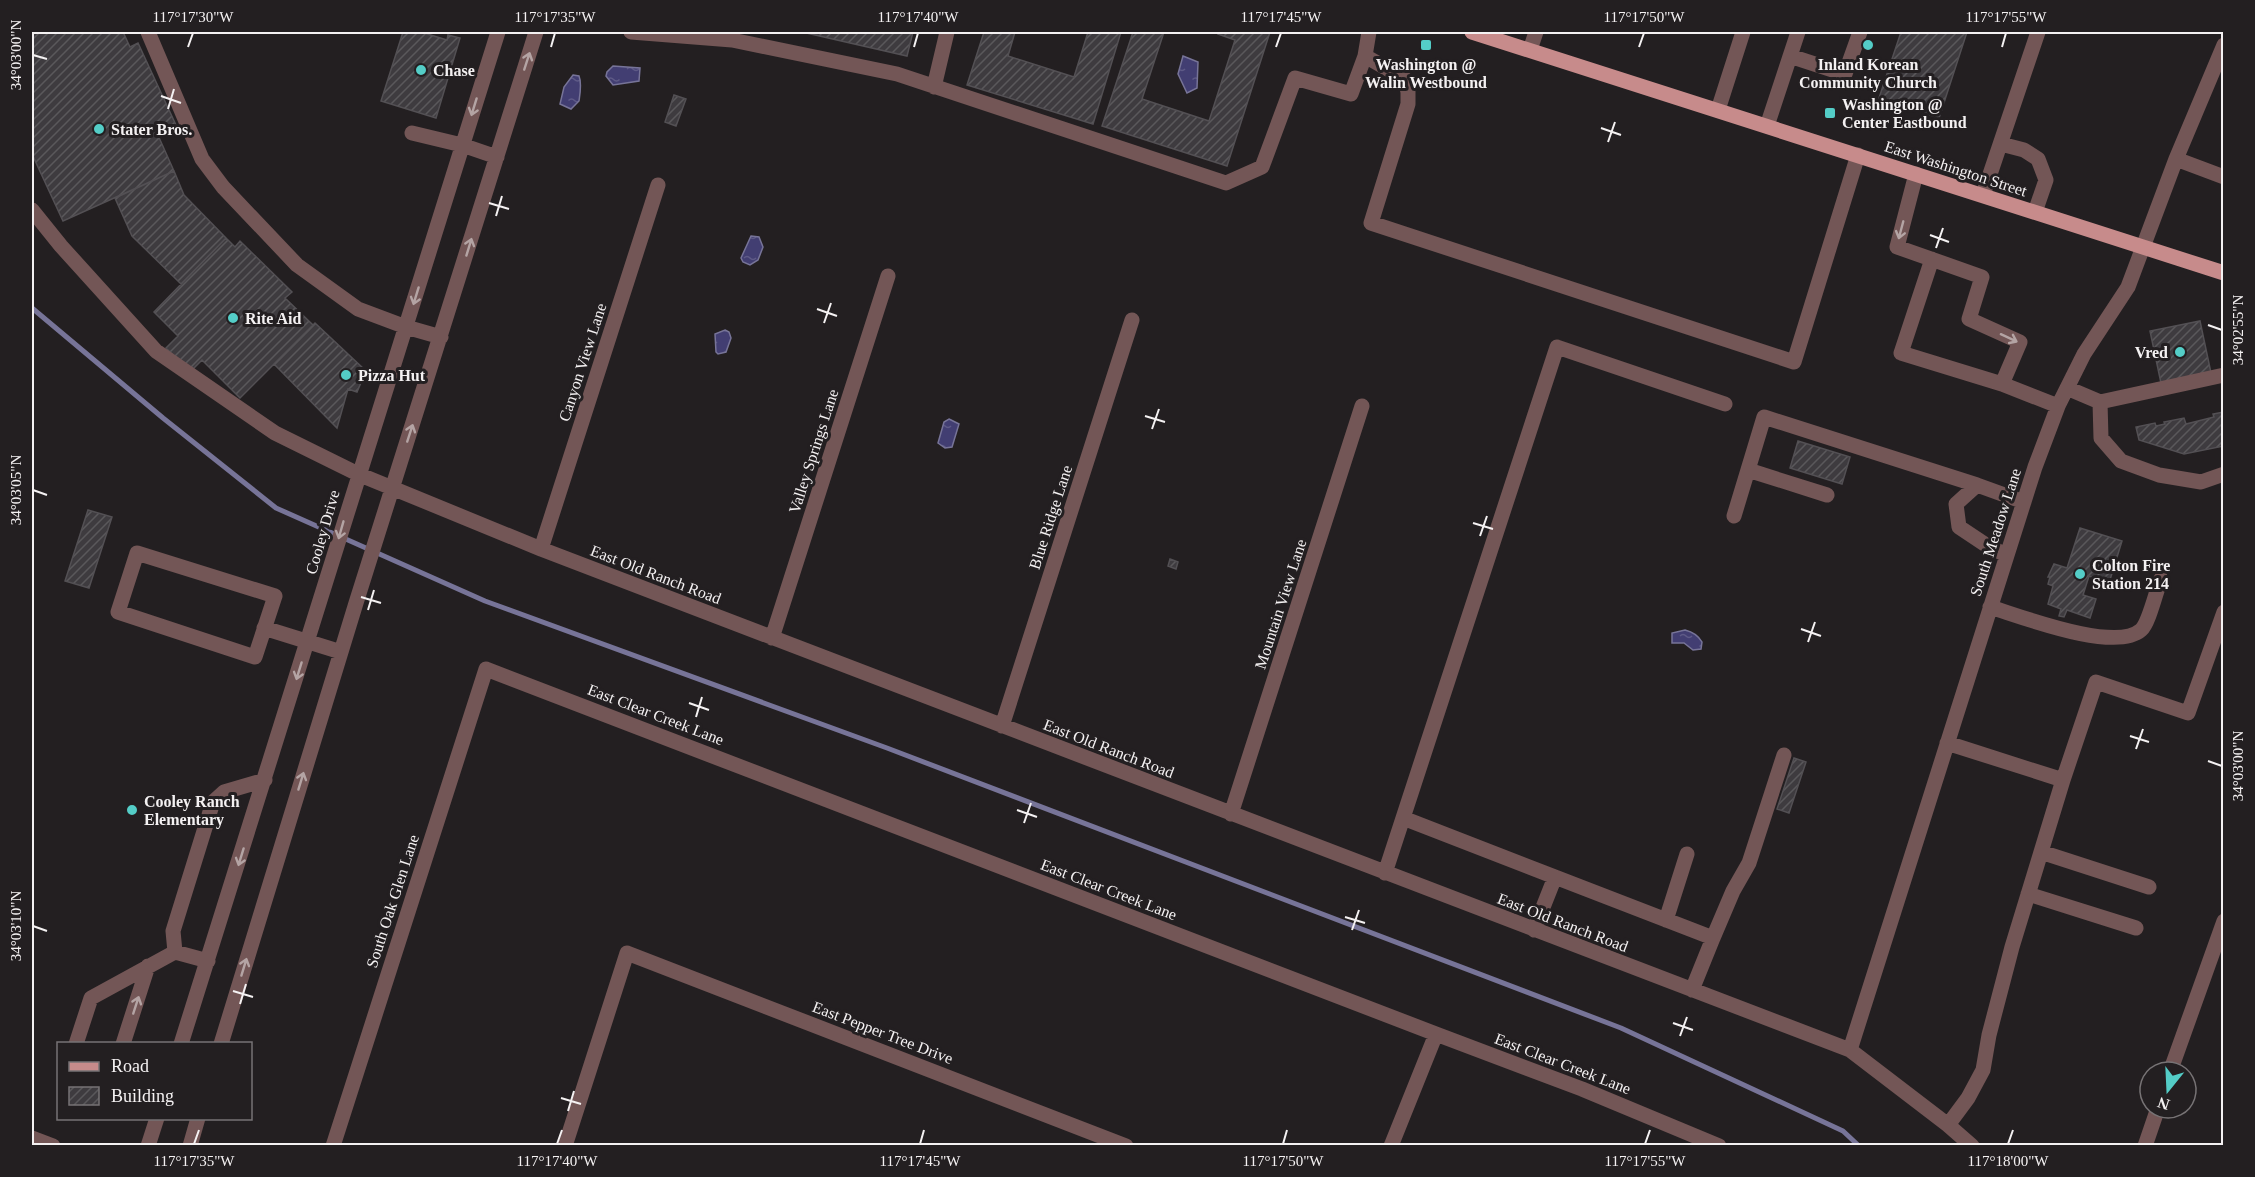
<svg xmlns="http://www.w3.org/2000/svg" width="2255" height="1177" viewBox="0 0 2255 1177" font-family="Georgia,serif">
<style>
.water{fill:url(#water-ripples);stroke:#777498;stroke-width:1.5}
.lines{fill:none;stroke-linecap:round;stroke-linejoin:round}
.stream{stroke:#777498;stroke-width:5}
.building{fill:url(#building-hatch);stroke:#535054;stroke-width:1.5}
.minor{stroke:#735656;stroke-width:15}
.major{stroke:#c78b8b;stroke-width:15}
.oneway{stroke:#b4a4a4}
.ticks{fill:none;stroke:#f4f1f2;stroke-width:2}
.poi-dot{fill:#54cdc7;stroke:#231f21;stroke-width:2}
.labels{text-anchor:middle;stroke-width:6;stroke-linejoin:round;paint-order:stroke}
.poi-label{font-size:16px;font-weight:bold;fill:#f4f1f2;stroke:#231f21;text-anchor:start}
.street-label{font-size:16px;fill:#f4f1f2;stroke:#231f21}
.neatline{fill:none;stroke:#f4f1f2;stroke-width:2}
.ticks-label{font-size:15px;text-anchor:middle;fill:#f4f1f2}
</style>
<defs>
<pattern id="water-ripples" width="26" height="14" patternUnits="userSpaceOnUse" patternTransform="scale(1.5)"><rect width="26" height="14" fill="#423e72"/><path d="M2 4q2-2 4 0t4 0M15 11q2-2 4 0t4 0" fill="none" stroke="#5e5a87"/></pattern>
<pattern id="building-hatch" width="6" height="6" patternUnits="userSpaceOnUse" patternTransform="scale(1.5)"><rect width="6" height="6" fill="#3e3b3f"/><path d="M-1 1l2-2M0 6l6-6M5 7l2-2" fill="none" stroke="#5a585b"/></pattern>
</defs>
<rect width="100%" height="100%" fill="#231f21"/>
<path class="water" d="M1183,56L1198,62L1197,88L1187,93L1178,74Z
M613,66L640,68L639,81L613,85L606,76L607,72Z
M573,75L579,76C582,83 580,94 579,101L571,109L560,104L564,87Z
M751,236L759,237L763,247L758,260L750,265L743,262L741,258Z
M725,330L729,332L731,338L726,352L718,354L716,352L715,334Z
M949,419L959,424L952,447L945,448L938,443L944,422Z
M1685,630C1693,632 1698,635 1702,642L1701,649L1693,650L1684,643H1672V633Z"/>
<g class="lines">
<path class="stream" d="M32,308L163,418L276,508L485,601L887,748L1621,1028L1843,1131L1859,1146"/>
</g>
<path class="building" d="M32,32H123L130,47L138,43L176,125L157,133L174,171L63,221L32,154Z
M403,32H421L447,40L448,35L460,38L436,118L381,101Z
M802,32H913L907,56Z
M984,32H1015L1008,56L1074,77L1088,32H1121L1093,124L967,85Z
M1133,32H1164L1142,99L1209,121L1235,40L1218,34L1219,32H1270L1227,166L1102,126Z
M1901,32H1967L1939,118L1879,98Z
M674,95L686,99L676,126L665,122Z
M174,171L184,195L226,238L181,284L132,236L115,198Z
M226,238L235,247L240,241L292,292L285,298L313,325L240,398L202,360L190,372L166,348L178,336L154,312Z
M2200,321L2211,373L2161,383L2150,331Z
M315,323L366,371L357,392L348,389L337,428L274,364Z
M2224,412V446L2184,454L2139,440L2136,427L2155,423L2156,426L2165,424L2164,422L2184,418L2186,424L2214,417L2213,414Z
M1798,441L1850,457L1842,484L1790,468Z
M88,510L112,517L89,588L65,581Z
M2080,528L2122,541L2109,583L2089,576L2083,595L2096,599L2090,618L2067,610L2064,617L2059,616L2061,609L2048,604L2053,586L2048,584L2050,577H2048L2054,564L2067,568Z
M1170,559L1178,562L1176,569L1168,566Z
M1794,758L1806,762L1789,813L1777,809Z"/>
<g class="lines">
<path class="minor" d="M148,32L202,159L223,187L297,265L358,309L406,327L441,337
M631,32L732,40L897,74L1226,183L1262,167L1295,78L1351,94L1365,56
M1369,32L1365,56L1405,79L1408,92V104L1371,223L1794,362L1858,155
M1530,50L1536,32
M1790,56L1845,74L1860,32
M934,87L947,32
M1718,110L1743,32
M1767,126L1798,32
M412,133L462,145L497,157
M2001,144L2024,150L2038,159L2046,180L2035,212
M2176,159L2224,177
M1916,174L1897,247L1982,277L1969,319L2020,342L2002,384L2058,406
M1983,195L2038,32
M32,210L61,246L156,351L275,433L358,474L541,549L1850,1050L1948,1125
M1932,259L1901,353L2002,384
M2067,388L2100,402L2224,375
M2100,402L2101,438L2121,461L2159,475L2201,482L2224,474
M1748,470L1827,495
M1977,485L1956,504L1959,527L1986,545L2006,555
M1734,516L1764,417L1977,485L2024,502
M541,549L658,185
M137,553L275,596L255,657L118,612Z
M1990,607C2020,616 2115,653 2141,630C2149,623 2156,591 2161,579
M264,628L341,652
M772,638L888,276
M1002,726L1132,320
M1947,743L2063,780L2012,947L1989,1035L1983,1070L1968,1098L1948,1125L1972,1146
M2063,780L2096,682L2188,713L2224,612
M1231,814L1362,406
M1403,818L1555,877L1534,930
M2041,852L2149,887
M1385,873L1557,347L1725,404
M1555,877L1713,938L1733,891L1749,863L1784,755
M2028,894L2136,928
M1666,920L1687,854
M175,952L173,931L213,802L224,792L265,780
M1692,990L1713,938
M76,1044L91,998L175,952L208,961
M123,1044L148,966
M181,1044L498,32
M221,1044L356,603L536,32
M1850,1050L2035,467L2058,406L2084,354L2128,287L2176,159L2224,45
M2170,1072L2224,921
M32,1138L53,1146
M148,1146L157,1118
M190,1146L198,1118
M333,1146L486,669L1436,1034L1582,1089L1719,1146
M565,1146L627,953L1126,1146
M1391,1146L1436,1034
M2145,1146L2158,1108"/>
<path class="major" d="M1472,32L2224,273"/>
</g>
<defs><path id="oneway-shaft" d="M-6 0H5M1.5-3L5.5 0L1.5 3" fill="none" stroke-width="1.6" stroke-linecap="round" stroke-linejoin="round" transform="scale(1.5)"/></defs>
<g class="oneway">
<use href="#oneway-shaft" transform="translate(527 61) rotate(-72)"/>
<use href="#oneway-shaft" transform="translate(474 107) rotate(107)"/>
<use href="#oneway-shaft" transform="translate(1901 230) rotate(105)"/>
<use href="#oneway-shaft" transform="translate(469 247) rotate(-73)"/>
<use href="#oneway-shaft" transform="translate(416 296) rotate(107)"/>
<use href="#oneway-shaft" transform="translate(2009 338) rotate(25)"/>
<use href="#oneway-shaft" transform="translate(410 433) rotate(-72)"/>
<use href="#oneway-shaft" transform="translate(341 530) rotate(106)"/>
<use href="#oneway-shaft" transform="translate(299 671) rotate(107)"/>
<use href="#oneway-shaft" transform="translate(301 781) rotate(-73)"/>
<use href="#oneway-shaft" transform="translate(241 857) rotate(107)"/>
<use href="#oneway-shaft" transform="translate(244 967) rotate(-73)"/>
<use href="#oneway-shaft" transform="translate(136 1005) rotate(-72)"/>
</g>
<path class="ticks" d="M188,47L193,33M551,47L555,33M914,47L918,33M1276,47L1281,33M1639,47L1644,33M2002,47L2006,33M33,55L47,59M161,96L181,103M168,109L174,89M1601,128L1621,135M1608,142L1615,122M489,203L509,209M496,216L502,196M1930,235L1949,242M1936,248L1943,228M817,309L837,316M824,323L831,303M2208,325L2222,330M1145,416L1165,422M1152,429L1159,409M33,490L47,495M1473,523L1493,529M1480,536L1487,516M361,597L381,603M368,610L374,590M1801,629L1821,636M1808,642L1815,622M689,703L709,710M696,717L702,697M2130,736L2149,742M2136,749L2143,729M2208,761L2222,766M1017,810L1037,817M1024,823L1031,803M1345,917L1365,923M33,926L47,931M1352,930L1359,910M233,991L253,997M240,1004L246,984M1673,1023L1693,1030M1680,1036L1687,1017M561,1098L581,1104M568,1111L574,1091M194,1144L199,1130M557,1144L562,1130M920,1144L924,1130M1283,1144L1287,1130M1645,1144L1650,1130M2008,1144L2013,1130"/>
<g class="poi-dot">
<rect x="1420" y="39" width="12" height="12" rx="3"/>
<circle cx="1868" cy="45" r="6"/>
<circle cx="421" cy="70" r="6"/>
<rect x="1824" y="107" width="12" height="12" rx="3"/>
<circle cx="99" cy="129" r="6"/>
<circle cx="233" cy="318" r="6"/>
<circle cx="2180" cy="352" r="6"/>
<circle cx="346" cy="375" r="6"/>
<circle cx="2080" cy="574" r="6"/>
<circle cx="132" cy="810" r="6"/>
</g>
<g class="labels">
<g class="poi-label">
<text x="1426" y="70" text-anchor="middle">Washington @<tspan x="1426" dy="18">Walin Westbound</tspan></text>
<text x="1868" y="70" text-anchor="middle">Inland Korean<tspan x="1868" dy="18">Community Church</tspan></text>
<text x="433" y="76">Chase</text>
<text x="1842" y="110">Washington @<tspan x="1842" dy="18">Center Eastbound</tspan></text>
<text x="111" y="135">Stater Bros.</text>
<text x="245" y="324">Rite Aid</text>
<text x="2168" y="358" text-anchor="end">Vred</text>
<text x="358" y="381">Pizza Hut</text>
<text x="2092" y="571">Colton Fire<tspan x="2092" dy="18">Station 214</tspan></text>
<text x="144" y="807">Cooley Ranch<tspan x="144" dy="18">Elementary</tspan></text>
</g>
<g class="street-label">
<text transform="translate(1956 168) rotate(18)" y="6">East Washington Street</text>
<text transform="translate(582 362) rotate(-72)" y="6">Canyon View Lane</text>
<text transform="translate(813 451) rotate(-72)" y="6">Valley Springs Lane</text>
<text transform="translate(1050 517) rotate(-72)" y="6">Blue Ridge Lane</text>
<text transform="translate(322 532) rotate(-74)" y="6">Cooley Drive</text>
<text transform="translate(1995 532) rotate(-72)" y="6">South Meadow Lane</text>
<text transform="translate(656 574) rotate(21)" y="6">East Old Ranch Road</text>
<text transform="translate(1280 604) rotate(-72)" y="6">Mountain View Lane</text>
<text transform="translate(656 714) rotate(21)" y="6">East Clear Creek Lane</text>
<text transform="translate(1109 748) rotate(21)" y="6">East Old Ranch Road</text>
<text transform="translate(1109 889) rotate(21)" y="6">East Clear Creek Lane</text>
<text transform="translate(392 901) rotate(-72)" y="6">South Oak Glen Lane</text>
<text transform="translate(1563 922) rotate(21)" y="6">East Old Ranch Road</text>
<text transform="translate(883 1032) rotate(21)" y="6">East Pepper Tree Drive</text>
<text transform="translate(1563 1063) rotate(21)" y="6">East Clear Creek Lane</text>
</g>
</g>
<rect width="2255" height="1177" fill="none" stroke="#231f21" stroke-width="66"/>
<rect x="57" y="1042" width="195" height="78" fill="#231f21" stroke="#777375" stroke-width="1.5"/>
<rect x="69" y="1062" width="30" height="9" fill="#c78b8b" stroke="#777375" stroke-width="1.5"/>
<text x="111" y="1072" font-size="18" fill="#f4f1f2">Road</text>
<rect x="69" y="1087" width="30" height="18" fill="url(#building-hatch)" stroke="#777375" stroke-width="1.5"/>
<text x="111" y="1102" font-size="18" fill="#f4f1f2">Building</text>
<g transform="translate(2168 1090) rotate(198)"><circle r="28" fill="#231f21" stroke="#777375" stroke-width="1.5"/>
<path d="M0-4.5L10 22L0 15L-10 22Z" fill="#54cdc7"/>
<text y="-9" font-size="16" font-weight="bold" text-anchor="middle" fill="#f4f1f2">N</text>
</g>
<rect x="33" y="33" width="2189" height="1111" class="neatline"/>
<g class="ticks-label">
<text x="193" y="22">117°17'30"W</text>
<text x="555" y="22">117°17'35"W</text>
<text x="918" y="22">117°17'40"W</text>
<text x="1281" y="22">117°17'45"W</text>
<text x="1644" y="22">117°17'50"W</text>
<text x="2006" y="22">117°17'55"W</text>
<text transform="translate(16 55) rotate(-90)" y="5">34°03'00"N</text>
<text transform="translate(2238 330) rotate(-90)" y="5">34°02'55"N</text>
<text transform="translate(16 490) rotate(-90)" y="5">34°03'05"N</text>
<text transform="translate(2238 766) rotate(-90)" y="5">34°03'00"N</text>
<text transform="translate(16 926) rotate(-90)" y="5">34°03'10"N</text>
<text x="194" y="1166">117°17'35"W</text>
<text x="557" y="1166">117°17'40"W</text>
<text x="920" y="1166">117°17'45"W</text>
<text x="1283" y="1166">117°17'50"W</text>
<text x="1645" y="1166">117°17'55"W</text>
<text x="2008" y="1166">117°18'00"W</text>
</g>
</svg>
